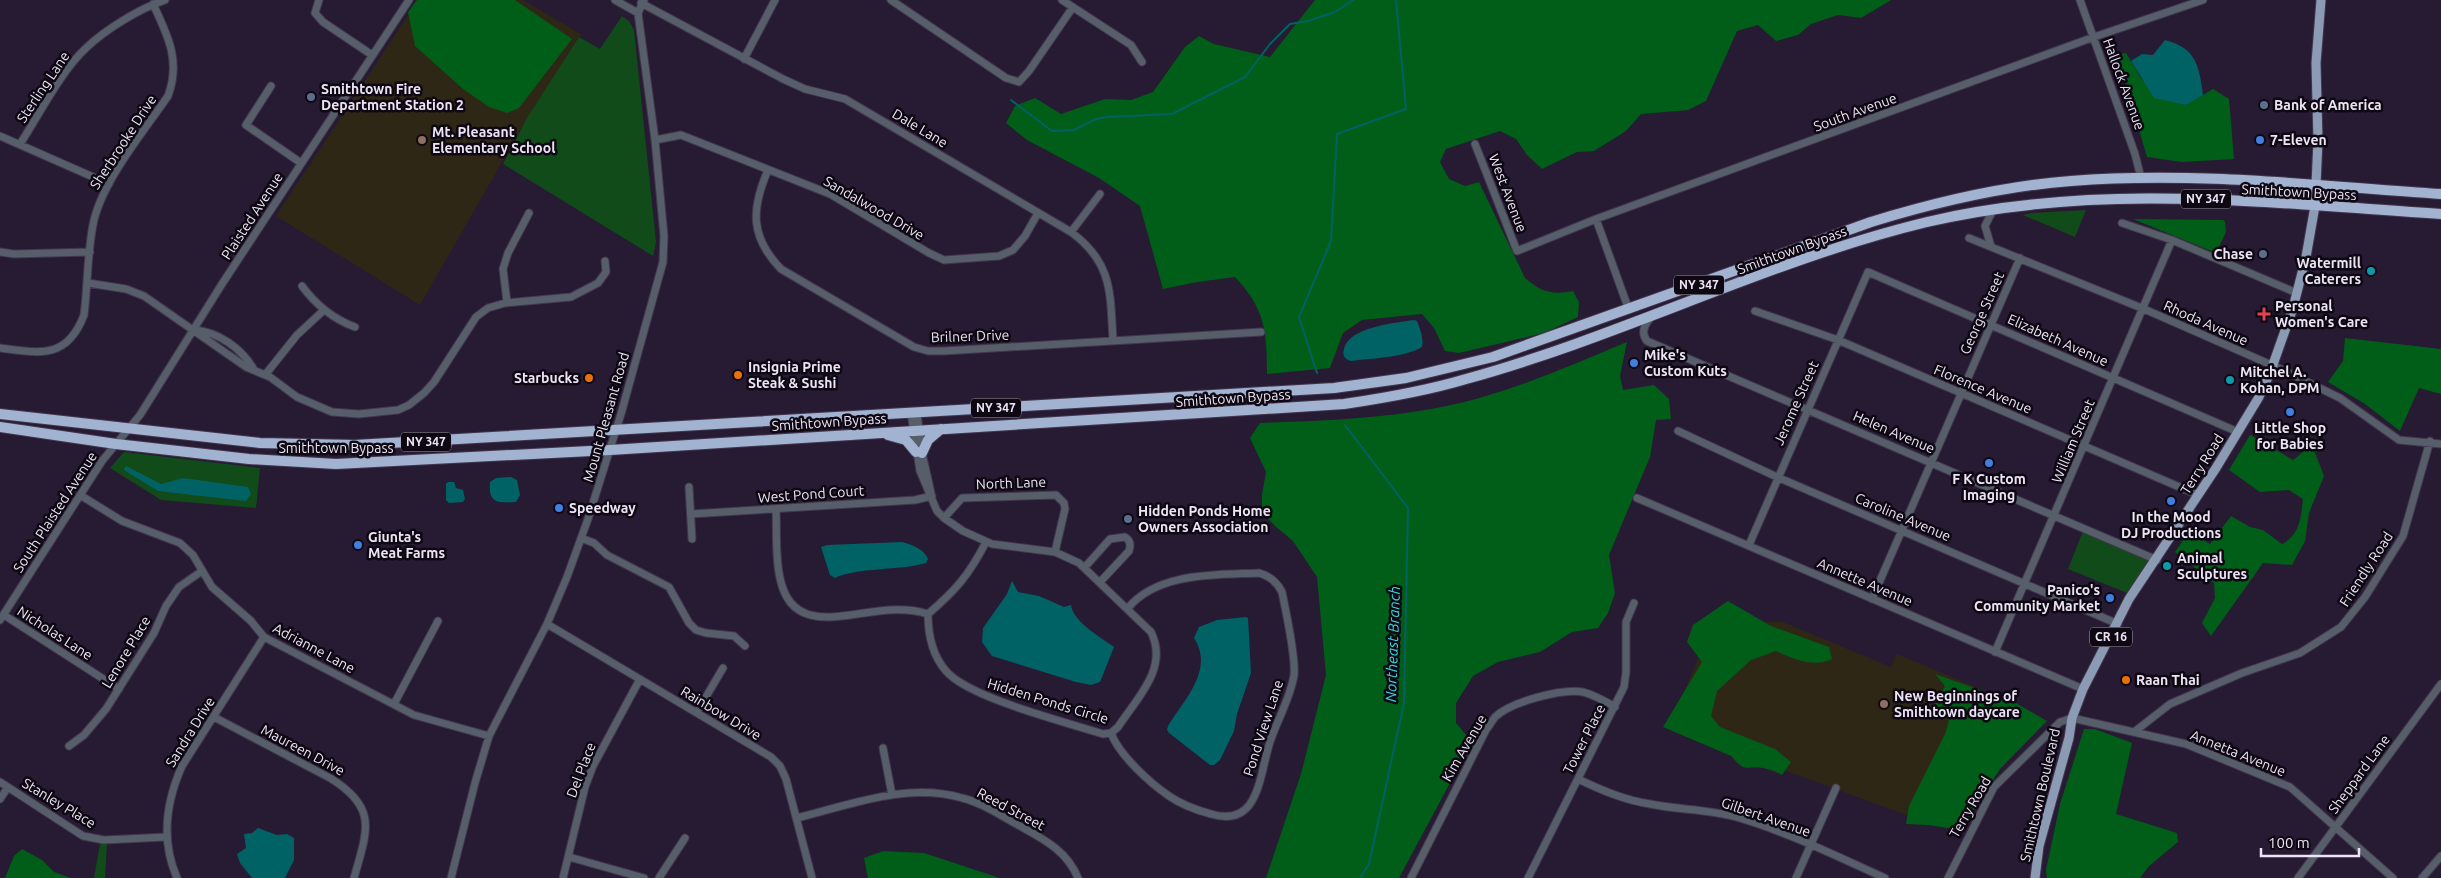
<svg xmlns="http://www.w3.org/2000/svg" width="2441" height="878" viewBox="0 0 2441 878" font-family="Ubuntu,sans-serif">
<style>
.education{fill:#2f2716}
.green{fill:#114b1a}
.forest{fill:#005e18}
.water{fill:#006264}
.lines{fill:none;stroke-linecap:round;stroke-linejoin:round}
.stream{stroke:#006264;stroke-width:2}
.minor-casing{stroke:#43364e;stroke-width:9}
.major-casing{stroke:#43364e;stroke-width:11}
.highway-casing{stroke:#43364e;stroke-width:12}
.minor{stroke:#565e6a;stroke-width:7}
.major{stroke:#8c9bb4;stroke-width:9}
.highway{stroke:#a1b3d1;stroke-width:10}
.service-dot{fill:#5c6f8a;stroke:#0d0812;stroke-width:2}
.education-dot{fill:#8d6e63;stroke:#0d0812;stroke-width:2}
.shop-dot{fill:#3f7fe0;stroke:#0d0812;stroke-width:2}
.culture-dot{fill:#0f9aa8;stroke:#0d0812;stroke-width:2}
.health-dot{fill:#e0444e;stroke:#0d0812;stroke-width:2}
.food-dot{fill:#e8710a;stroke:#0d0812;stroke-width:2}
.labels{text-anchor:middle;stroke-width:5;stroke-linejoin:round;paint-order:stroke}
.shield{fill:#0d0812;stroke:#a9a2b1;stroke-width:1}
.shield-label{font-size:12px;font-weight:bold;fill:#ece4f5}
.street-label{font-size:14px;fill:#ece4f5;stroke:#0d0812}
.poi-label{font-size:14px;font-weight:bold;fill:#ece4f5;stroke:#0d0812;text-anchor:start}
.water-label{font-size:15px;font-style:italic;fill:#34d8db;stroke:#0d0812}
</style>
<rect width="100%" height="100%" fill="#271a33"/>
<path class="education" d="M418,0H523L581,34L525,122L420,305L276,216Z
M1731,622H1783L1891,667L1897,654L1980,689L1912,817L1669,728L1706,639Z"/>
<path class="green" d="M622,16L629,21L634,30L656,242L653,256L503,164L527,118L579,37L600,49Z
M2086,210L2075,237L2023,215L2031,213Z
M124,452L260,468L256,508L161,500L110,468Z
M2083,531L2149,561L2127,593L2068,569Z
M100,844H107L105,878H94Z"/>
<path class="forest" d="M417,0H515L572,39L519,108L507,113L489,107L463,89L415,46L408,12Z
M1315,0H1891L1861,18L1838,15L1811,24L1798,35L1776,41L1758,25L1737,31L1706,101L1688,110L1641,114L1626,131L1594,151L1577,152L1542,169L1527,155L1516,139L1500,131L1446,149L1440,162L1449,179L1465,186L1479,182L1525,278C1541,292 1552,295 1573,291L1579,302L1578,317L1544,333L1459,353L1445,351L1434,328L1422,314L1362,320L1343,333L1330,368L1267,374C1267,331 1265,309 1235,277L1197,282L1163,289L1140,206L1099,178L1027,140L1006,123L1015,106L1035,98L1061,114L1105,99L1131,100L1153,92L1185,47L1199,36L1214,44L1270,57Z
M2126,53L2142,80L2186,105L2213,89L2229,99L2234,159L2182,162L2147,157L2117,54Z
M2133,219L2223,220L2225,222L2226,232L2216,253Z
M2345,338L2441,349V394L2419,388L2400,431L2365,404L2328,382L2343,361Z
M1627,342L1620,376L1623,390L1654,385L1669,399L1671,419L1656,420L1650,457L1609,555L1615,593L1608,613L1598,628L1572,632L1540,652L1498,662L1473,676L1456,703V723L1472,742L1399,878H1266L1301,774L1326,675L1317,577L1293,541L1275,526L1262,512V495L1266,472L1250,438L1260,423C1336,420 1415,418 1489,395C1536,381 1581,361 1627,342Z
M2250,435L2293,460L2312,445L2324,476L2309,513L2305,541L2292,565L2263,563L2211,636L2202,623L2215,598L2214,583L2175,552L2189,532L2210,544L2231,516L2250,527L2263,530L2282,544C2300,535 2301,517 2303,499L2289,490L2260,492L2229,470Z
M1728,601L1771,626L1829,647L1832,659C1814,668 1794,659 1776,651L1751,660L1717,691L1711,716L1720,727L1775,749L1791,762L1782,775C1776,772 1769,769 1763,768C1744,766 1746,773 1731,756L1663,727L1702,662L1687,642L1693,625Z
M1935,674L2014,702L2047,721L2000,769L1961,830L1928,825L1906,824L1909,806L1945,734L1949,721L1935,706L1945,686Z
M2084,729H2095L2132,743L2116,814L2177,833L2178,842L2149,866L2140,878H2047L2046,870L2060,804Z
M22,849L42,860L54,872L71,878H5L14,856Z
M883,851L924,853L1000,878H868L864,858Z"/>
<path class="water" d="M2165,40C2197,48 2199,67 2203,95L2186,105L2154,98L2131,61L2142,54L2153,55Z
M1414,320L1417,321C1420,329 1424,339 1422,347C1403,358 1373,358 1351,361C1345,359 1342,356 1344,349C1349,327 1394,323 1414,320Z
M126,466L161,484L183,478L248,487L251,494L246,501L158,491L124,470Z
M511,477L517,480L520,495L516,502C498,503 488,504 490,482L496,478Z
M448,482H454L456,488L463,490L465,499L463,502L449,503L446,500V484Z
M902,542C913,545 924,549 928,559L926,563C899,571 857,567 835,578L830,575L821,547L827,545Z
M1012,581L1018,592L1039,596L1064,607L1071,605C1073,622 1102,638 1114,647L1100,682L1091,685L1076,682L992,656L982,642L983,628L1007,594Z
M1246,617L1248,618L1251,673L1237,714L1234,731L1220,760L1214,765H1210L1169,733L1167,730L1168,726C1183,701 1215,670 1194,638L1199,627L1217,620Z
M258,828L277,835L287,834L294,838V860L285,878H252L240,863L237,854L246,848L244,834L252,833Z"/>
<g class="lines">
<path class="stream" d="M1011,100L1052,131L1074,130L1096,119L1107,117L1172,114L1245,77L1270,44L1290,24L1308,21L1335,12L1353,0
M1317,373L1299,317L1331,241L1337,134L1406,109L1396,0
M1345,425L1408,508L1404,703L1369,864L1360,878"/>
<defs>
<path id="minor" d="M319,0L315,13L323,22L372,55
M615,0L638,13
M891,0L1006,78L1019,82L1029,71L1073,7
M1062,0L1131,45L1142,62
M2080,0L2135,154L2141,178
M641,3L783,79L805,89L845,99L1071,232C1113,263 1110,293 1113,340
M744,59L775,0
M271,86L246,125L301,163
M0,136L109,184
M655,140L681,135L830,194L929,253L944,260L999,256L1013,250L1025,236L1038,213
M20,144C39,115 61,71 86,48C106,29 139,9 165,0
M1475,144L1517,251L1596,219L2094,37L2203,0
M768,170C751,209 750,237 781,269L914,347L928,351H944L1261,332
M1596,219L1629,310
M2122,223L2172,240L2297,293
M1071,232L1100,194
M1969,238L2144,309L2283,370L2340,398L2399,440L2441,444
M1991,246L1985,226L1993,210
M0,252L14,254L90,252
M88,283L126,289L144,296L246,367L270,377L297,397L332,412L359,414L398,410L409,405L424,393L434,382L476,317L488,308L505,303L571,297L598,283L606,272L605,261
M302,286C316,305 333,319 355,327
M507,302L503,269L508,253L529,213
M1755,311L1838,340L2198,495
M1652,316C1645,324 1640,332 1647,341L2157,560
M195,330C218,332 241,348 253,368
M0,348C39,353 67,360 84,315C88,284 87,251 94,220C104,179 144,131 168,96C181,61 168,36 153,4
M265,375L297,335L324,310
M911,413L920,471L937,511L944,518L963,531L992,544L1055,552L1079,563L1151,632C1169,668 1137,698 1118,727L1111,733L1103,734C1066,722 969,698 946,671C932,655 928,635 928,614C956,590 969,575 986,542
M917,413L922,453L931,493
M1678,431L1777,477L2118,624
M689,487L692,539
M80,495L122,521L180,543L193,555L212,587L251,621L264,637L414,715L489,736
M1637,498L2083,689
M776,509C777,532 775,556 780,578C791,633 840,615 879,611C896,609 912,609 928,614
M691,514L915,500L932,496
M944,518L962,498L1056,495L1064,503L1065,509L1055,552
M581,538L594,543L607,555L669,587L689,623L696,630L706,633L734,636L745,646
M1749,545L1868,272L2238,432
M1085,567L1110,539L1125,537C1130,540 1131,545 1129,551L1101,581
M1872,599L2020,258
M4,615L119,689
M0,620L102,461L140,415L222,284L409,0
M547,624L771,757L780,766L786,779L812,878
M1995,652L2172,240
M394,704L438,621
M697,712L723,668
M214,717L330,778C379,808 367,831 354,878
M2134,732L2170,704L2242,673L2300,653L2341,627L2365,597L2403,536L2430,441
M1111,733C1119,755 1150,783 1169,796C1182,805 1196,810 1211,814C1261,829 1259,772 1271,739C1278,719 1291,696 1294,675C1296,657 1286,612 1282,592C1277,582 1270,576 1259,573C1216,575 1158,572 1128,608
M69,746L84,735L106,709L154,633L166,606L179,587L202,571
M883,748L892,795
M1578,779C1601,790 1624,800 1650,804C1679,810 1708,809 1736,817C1788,832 1836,856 1885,878
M0,782L83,836L104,840L166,837
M0,799L8,787
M797,818C850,805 907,782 962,798C983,803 1001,816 1020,826C1045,840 1067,851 1078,878
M569,857L644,878
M177,878C161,841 166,802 182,766L264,637
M451,878L475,783L489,736L547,624L567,577L588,519L621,414L663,262L664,236L655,140L638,13L644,0
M563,878L585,787L593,766L640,679
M659,878L685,838
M1411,878L1486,730C1489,726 1492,721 1495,717C1511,702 1562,688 1583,692C1594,695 1605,701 1615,707
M1528,878L1624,687L1626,672V622L1634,603
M1796,878L1836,788
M1948,878L1994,787L2060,722L2072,718L2186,744L2290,787L2393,878
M2298,878L2441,684
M2422,878L2441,856"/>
<path id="major" d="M2035,878L2039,846L2069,738L2072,718L2083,689L2129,599L2216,468L2259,397L2270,373L2293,308L2306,257L2315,206L2318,141L2316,63L2321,0"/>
<path id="highway" d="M0,414L260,443L355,445L1334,388L1406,378L1493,357L1871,222C1936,202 2003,186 2071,181C2194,171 2318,186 2441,194
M0,427L116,444L249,459L336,464L610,450L1344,404C1385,398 1426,391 1466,379C1623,336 1769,260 1927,222C2097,182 2270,203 2441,214
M888,435L906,440L916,452
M922,453L928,440L941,429"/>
</defs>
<use href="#minor" class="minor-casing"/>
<use href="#major" class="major-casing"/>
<use href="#highway" class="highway-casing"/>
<use href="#minor" class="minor"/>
<use href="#major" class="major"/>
<use href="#highway" class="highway"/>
</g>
<g class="service-dot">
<circle cx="311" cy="97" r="5"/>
<circle cx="2264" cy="105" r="5"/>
<circle cx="2263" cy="254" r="5"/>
<circle cx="1128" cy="519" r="5"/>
</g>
<g class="education-dot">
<circle cx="422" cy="140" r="5"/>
<circle cx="1884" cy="704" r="5"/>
</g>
<g class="shop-dot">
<circle cx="2260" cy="140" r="5"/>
<circle cx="1634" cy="363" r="5"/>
<circle cx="2290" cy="412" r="5"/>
<circle cx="1989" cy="463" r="5"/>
<circle cx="2171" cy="501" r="5"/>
<circle cx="559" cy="508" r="5"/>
<circle cx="358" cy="545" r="5"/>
<circle cx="2110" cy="598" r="5"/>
</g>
<g class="culture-dot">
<circle cx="2371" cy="271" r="5"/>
<circle cx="2230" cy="380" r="5"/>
<circle cx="2167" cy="566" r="5"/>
</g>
<path class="health-dot" d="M2261.5 306.5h5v5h5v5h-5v5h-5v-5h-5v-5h5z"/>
<g class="food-dot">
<circle cx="738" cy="375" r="5"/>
<circle cx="589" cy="378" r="5"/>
<circle cx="2126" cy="680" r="5"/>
</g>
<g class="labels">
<g class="shield">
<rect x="2181" y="189.5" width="50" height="19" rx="4"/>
<rect x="1674" y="275.5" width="50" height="19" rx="4"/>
<rect x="971" y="398.5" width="50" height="19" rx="4"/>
<rect x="401" y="432.5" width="50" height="19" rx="4"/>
<rect x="2090" y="627.5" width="42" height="19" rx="4"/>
</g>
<g class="shield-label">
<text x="2206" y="203">NY 347</text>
<text x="1699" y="289">NY 347</text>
<text x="996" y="412">NY 347</text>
<text x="426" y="446">NY 347</text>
<text x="2111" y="641">CR 16</text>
</g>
<g class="street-label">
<text transform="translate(2124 84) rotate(70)" y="5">Hallock Avenue</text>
<text transform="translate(43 87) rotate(-56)" y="5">Sterling Lane</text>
<text transform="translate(1855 112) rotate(-20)" y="5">South Avenue</text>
<text transform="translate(920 128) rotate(31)" y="5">Dale Lane</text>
<text transform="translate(123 142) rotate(-57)" y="5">Sherbrooke Drive</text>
<text transform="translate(2299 192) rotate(3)" y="5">Smithtown Bypass</text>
<text transform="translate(1508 193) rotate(69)" y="5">West Avenue</text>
<text transform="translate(874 208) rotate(30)" y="5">Sandalwood Drive</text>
<text transform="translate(252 216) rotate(-57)" y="5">Plaisted Avenue</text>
<text transform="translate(1792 250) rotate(-20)" y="5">Smithtown Bypass</text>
<text transform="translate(1982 313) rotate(-66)" y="5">George Street</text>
<text transform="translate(2206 323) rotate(24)" y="5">Rhoda Avenue</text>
<text transform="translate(970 336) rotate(-2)" y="5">Brilner Drive</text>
<text transform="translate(2058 340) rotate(24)" y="5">Elizabeth Avenue</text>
<text transform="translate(1983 389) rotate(23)" y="5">Florence Avenue</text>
<text transform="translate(1233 398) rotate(-4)" y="5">Smithtown Bypass</text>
<text transform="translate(1796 403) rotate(-66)" y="5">Jerome Street</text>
<text transform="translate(606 417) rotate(-74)" y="5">Mount Pleasant Road</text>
<text transform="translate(829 422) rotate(-4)" y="5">Smithtown Bypass</text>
<text transform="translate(1894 432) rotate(23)" y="5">Helen Avenue</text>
<text transform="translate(2073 441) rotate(-67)" y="5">William Street</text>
<text x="336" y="453">Smithtown Bypass</text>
<text transform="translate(2202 464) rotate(-58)" y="5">Terry Road</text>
<text transform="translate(1011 483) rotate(-2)" y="5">North Lane</text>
<text transform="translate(811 494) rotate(-4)" y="5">West Pond Court</text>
<text transform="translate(55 512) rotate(-57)" y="5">South Plaisted Avenue</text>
<text transform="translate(1903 517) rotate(23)" y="5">Caroline Avenue</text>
<text transform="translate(2366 569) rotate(-57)" y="5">Friendly Road</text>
<text transform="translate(1865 582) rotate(23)" y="5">Annette Avenue</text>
<text transform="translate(55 633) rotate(33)" y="5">Nicholas Lane</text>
<text transform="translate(314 648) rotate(28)" y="5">Adrianne Lane</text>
<text transform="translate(126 652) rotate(-59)" y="5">Lenore Place</text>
<text transform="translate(1048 701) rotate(17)" y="5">Hidden Ponds Circle</text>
<text transform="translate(721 713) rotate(31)" y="5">Rainbow Drive</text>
<text transform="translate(1263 728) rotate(-72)" y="5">Pond View Lane</text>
<text transform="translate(190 732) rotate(-58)" y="5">Sandra Drive</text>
<text transform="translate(1584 739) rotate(-63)" y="5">Tower Place</text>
<text transform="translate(1464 748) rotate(-60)" y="5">Kim Avenue</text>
<text transform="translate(303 750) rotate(28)" y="5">Maureen Drive</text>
<text transform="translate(2238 753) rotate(22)" y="5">Annetta Avenue</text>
<text transform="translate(581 770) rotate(-69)" y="5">Del Place</text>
<text transform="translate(2359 774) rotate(-54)" y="5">Sheppard Lane</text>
<text transform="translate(2040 795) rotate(-77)" y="5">Smithtown Boulevard</text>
<text transform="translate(59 803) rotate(31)" y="5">Stanley Place</text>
<text transform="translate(1970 807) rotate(-60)" y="5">Terry Road</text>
<text transform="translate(1011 809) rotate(28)" y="5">Reed Street</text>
<text transform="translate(1766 817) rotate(19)" y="5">Gilbert Avenue</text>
</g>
<g class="poi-label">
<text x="321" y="94">Smithtown Fire<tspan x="321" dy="16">Department Station 2</tspan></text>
<text x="2274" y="110">Bank of America</text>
<text x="432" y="137">Mt. Pleasant<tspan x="432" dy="16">Elementary School</tspan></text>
<text x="2270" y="145">7-Eleven</text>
<text x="2253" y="259" text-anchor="end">Chase</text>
<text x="2361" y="268" text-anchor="end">Watermill<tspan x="2361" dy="16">Caterers</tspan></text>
<text x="2275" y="311">Personal<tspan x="2275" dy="16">Women's Care</tspan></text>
<text x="1644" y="360">Mike's<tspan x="1644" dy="16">Custom Kuts</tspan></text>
<text x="748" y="372">Insignia Prime<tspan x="748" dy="16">Steak &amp; Sushi</tspan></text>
<text x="2240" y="377">Mitchel A.<tspan x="2240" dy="16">Kohan, DPM</tspan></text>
<text x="579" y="383" text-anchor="end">Starbucks</text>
<text x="2290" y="433" text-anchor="middle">Little Shop<tspan x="2290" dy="16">for Babies</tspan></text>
<text x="1989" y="484" text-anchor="middle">F K Custom<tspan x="1989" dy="16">Imaging</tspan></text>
<text x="569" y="513">Speedway</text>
<text x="1138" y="516">Hidden Ponds Home<tspan x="1138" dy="16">Owners Association</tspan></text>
<text x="2171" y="522" text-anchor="middle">In the Mood<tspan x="2171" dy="16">DJ Productions</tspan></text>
<text x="368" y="542">Giunta's<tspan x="368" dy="16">Meat Farms</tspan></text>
<text x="2177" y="563">Animal<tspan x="2177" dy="16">Sculptures</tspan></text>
<text x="2100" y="595" text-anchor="end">Panico's<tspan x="2100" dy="16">Community Market</tspan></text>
<text x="2136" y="685">Raan Thai</text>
<text x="1894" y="701">New Beginnings of<tspan x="1894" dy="16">Smithtown daycare</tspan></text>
</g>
<g class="water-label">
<text transform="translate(1393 644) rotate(-88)" y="5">Northeast Branch</text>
</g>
</g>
<path d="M2261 848v8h98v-8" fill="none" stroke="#ece4f5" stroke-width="2.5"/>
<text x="2268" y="848" font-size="15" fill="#ece4f5" stroke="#0d0812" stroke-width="4" paint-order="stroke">100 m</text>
</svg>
